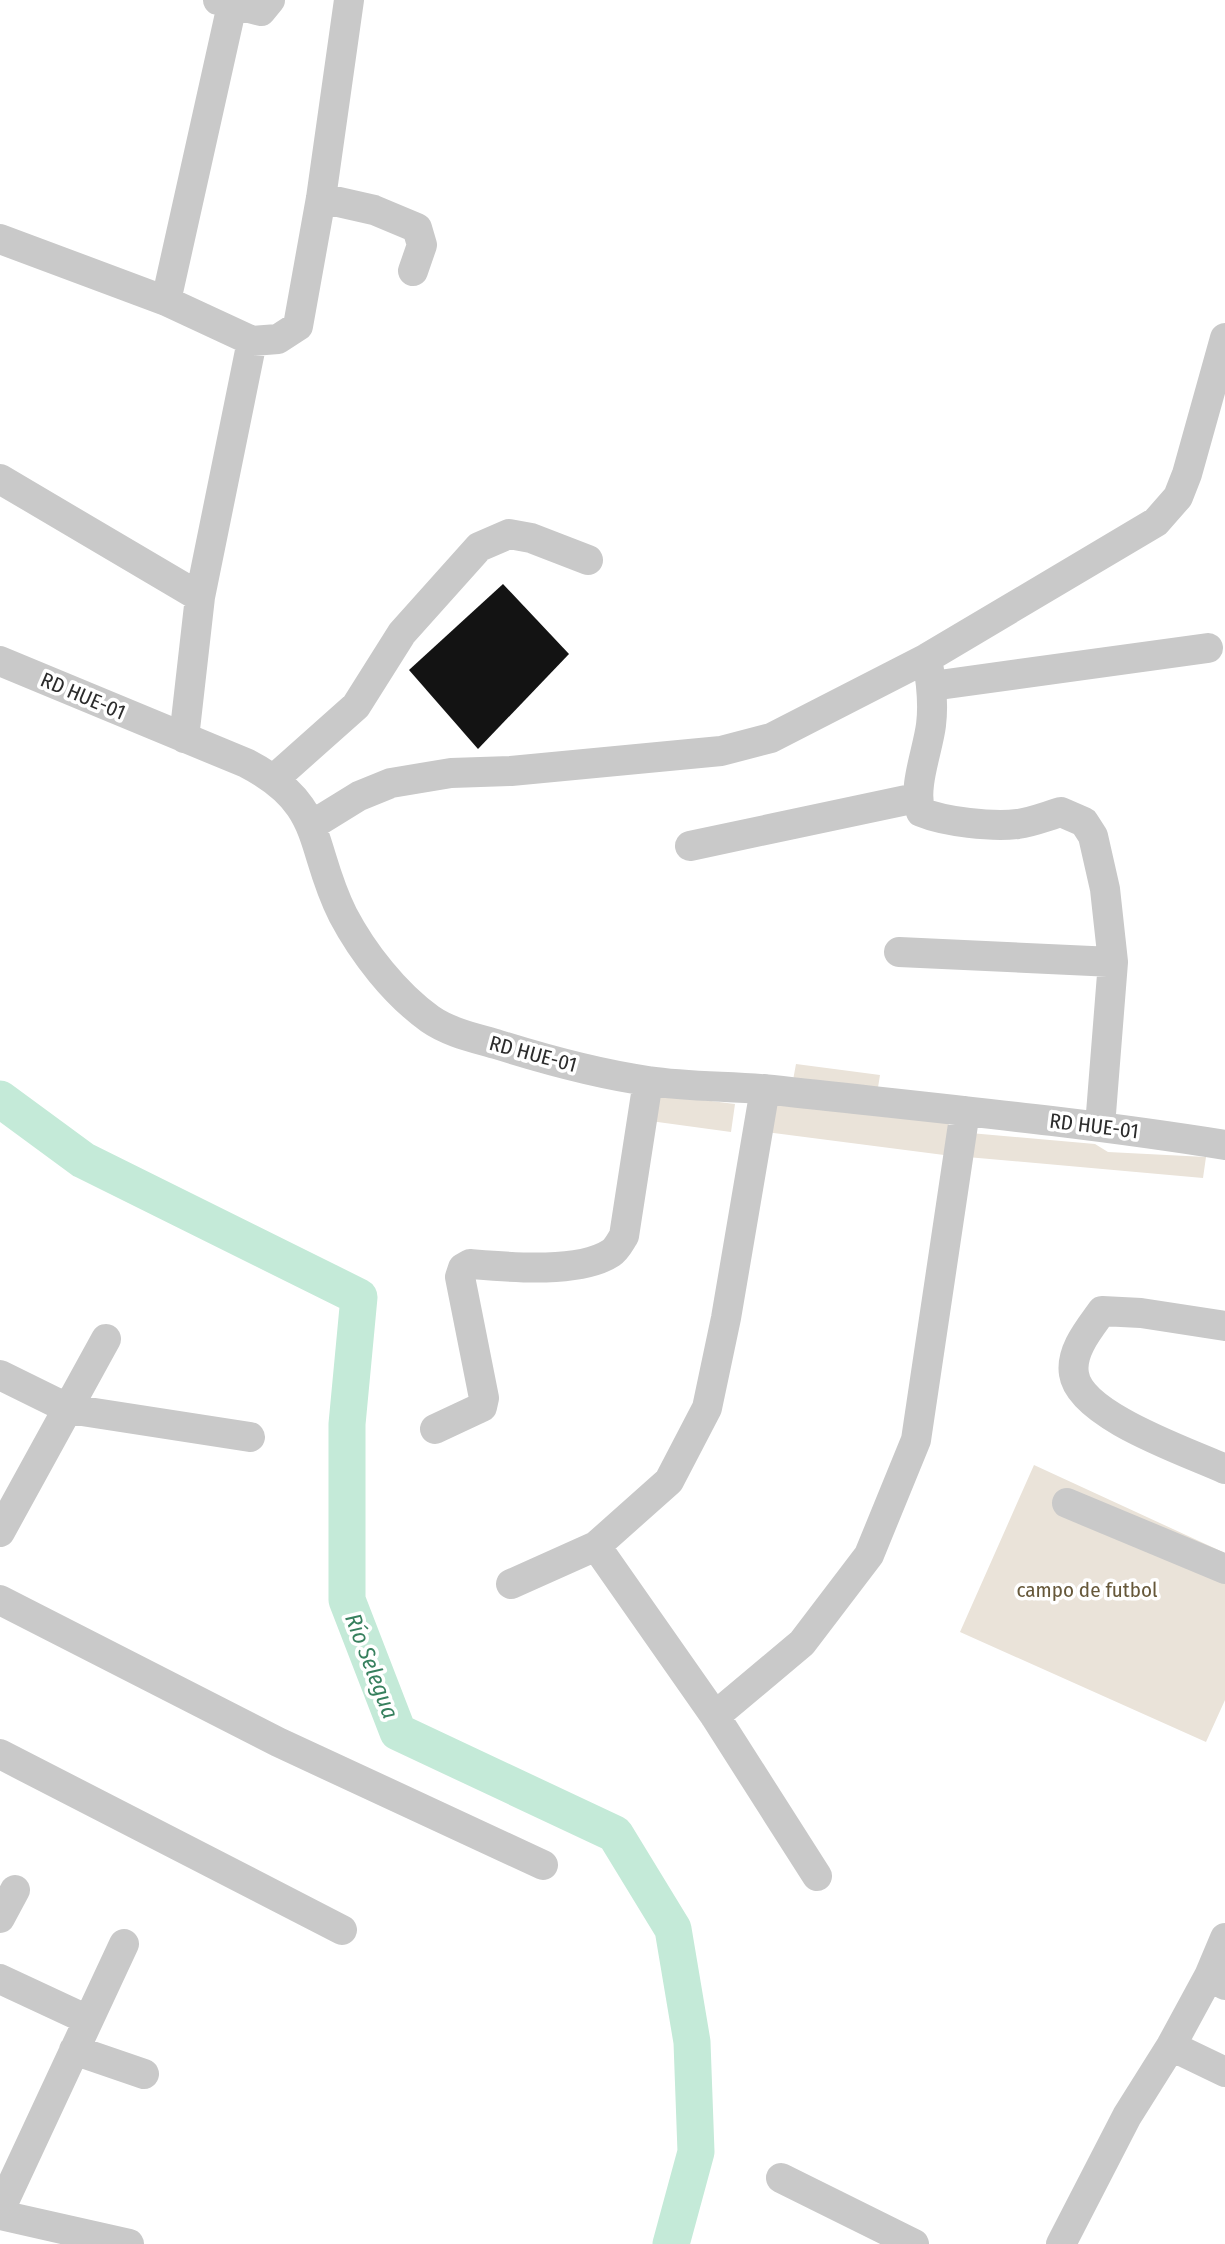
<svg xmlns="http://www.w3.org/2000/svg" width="1225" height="2244" viewBox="0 0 1225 2244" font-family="'Fira Sans Condensed',sans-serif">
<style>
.green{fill:#eae3d9}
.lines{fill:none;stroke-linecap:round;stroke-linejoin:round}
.river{stroke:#c4ead8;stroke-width:37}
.building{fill:#131313}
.minor{stroke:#c9c9c9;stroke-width:30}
.labels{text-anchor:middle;stroke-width:7;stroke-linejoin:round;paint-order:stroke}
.street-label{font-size:21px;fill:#2c2c2c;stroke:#fff}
.park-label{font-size:21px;fill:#66583a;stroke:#fff}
.water-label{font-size:23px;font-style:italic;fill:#37805e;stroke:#fff}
</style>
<rect width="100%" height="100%" fill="#fff"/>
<path class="green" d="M796,1064L880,1075L876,1100L791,1091Z
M647,1093L735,1104L731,1132L643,1120Z
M763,1101L949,1123L944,1155L759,1131Z
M970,1133L1095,1144L1108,1152L1206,1157L1203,1178L967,1157Z
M1034,1465L1225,1553V1700L1206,1742L960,1632Z"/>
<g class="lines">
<path class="river" d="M0,1099L83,1160L359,1297L347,1424V1600L398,1732L615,1834L673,1929L692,2042L696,2152L671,2244"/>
</g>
<path class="building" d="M503,584L569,654L478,749L409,670Z"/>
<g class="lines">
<path class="minor" d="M218,0L261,11L270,0
M321,198L374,210L417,228L422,245L413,271
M0,239L166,301L252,341L200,597L184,738
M166,301L232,5
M252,341L278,339L298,326L321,198L349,0
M0,479L200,597
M927,658C931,680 934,702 931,725C928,750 912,789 921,812C945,822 992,827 1018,824C1032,822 1047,816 1061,812L1084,822L1093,836L1105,889L1113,962L1100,1126
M0,661L246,763C327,805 308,846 343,915C363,953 395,994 430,1019C450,1033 476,1038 499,1045C547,1060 598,1074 648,1081C689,1087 732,1086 773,1090C924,1107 1075,1121 1225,1145
M932,686L1208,648
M274,779L356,706L402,633L479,547L509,534L531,538L588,560
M312,825L359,796L391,783L451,773L511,771L721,751L771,738L927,658L1156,522L1178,497L1187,474L1225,338
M690,846L916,798
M899,952L1113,962
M1225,1326L1141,1313L1102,1311C1090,1328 1070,1351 1074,1374C1080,1416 1188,1452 1225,1469
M0,1375L69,1409L250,1437
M435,1429L482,1407L484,1398L460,1277L463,1268L470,1264C507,1267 579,1274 611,1253C617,1249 620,1242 624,1236L648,1081
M1067,1503L1225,1569
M0,1532L106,1339
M596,1546L715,1716L817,1876
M511,1584L596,1546L669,1481L707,1408L726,1318L765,1089
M0,1600L278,1742L543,1865
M715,1716L802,1643L869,1555L916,1440L965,1111
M0,1754L342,1930
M0,1918L15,1890
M1209,1976L1225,1938
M0,1979L88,2020
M1171,2046L1225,2072
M74,2050L144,2074
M781,2178L914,2244
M0,2210L124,1944
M0,2215L129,2244
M1061,2244L1127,2116L1171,2046L1209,1976L1225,1985"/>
</g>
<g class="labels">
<g class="street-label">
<text transform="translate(83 696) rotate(23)" y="7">RD HUE-01</text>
<text transform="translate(533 1054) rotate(15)" y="7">RD HUE-01</text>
<text transform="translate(1094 1126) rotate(7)" y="7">RD HUE-01</text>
</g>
<g class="park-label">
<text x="1087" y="1597">campo de futbol</text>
</g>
<g class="water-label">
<text transform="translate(372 1666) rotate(69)" y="8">Río Selegua</text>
</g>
</g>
</svg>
